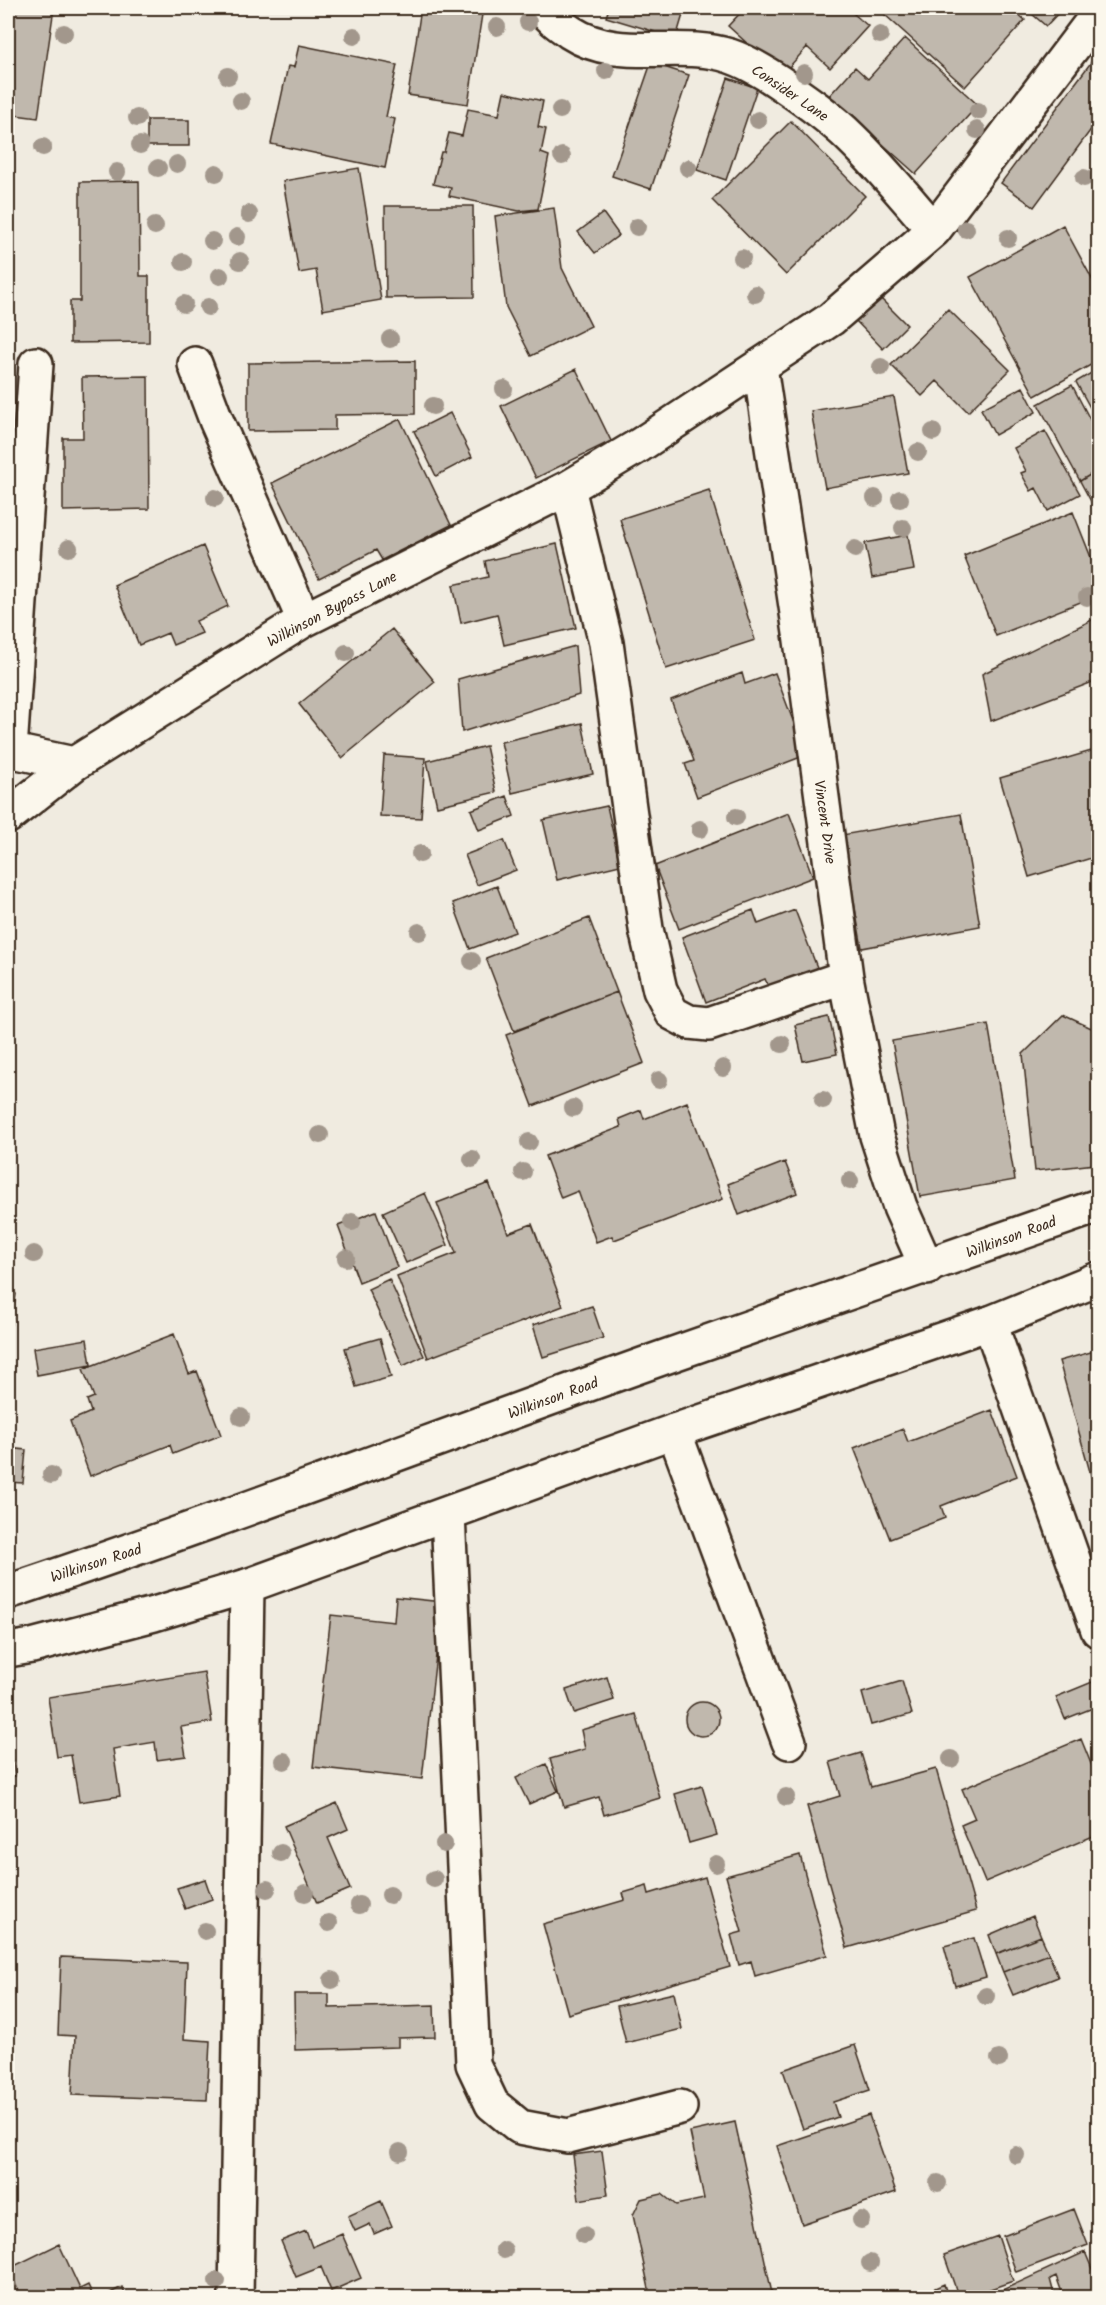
<svg xmlns="http://www.w3.org/2000/svg" width="1106" height="2305" viewBox="0 0 1106 2305" font-family="Kalam,sans-serif">
<style>
.building{fill:#c0b8ad;stroke:#3b2a1e;stroke-width:1.5}
.lines{fill:none;stroke-linecap:round;stroke-linejoin:round}
.minor-casing{stroke:#3b2a1e;stroke-width:38}
.primary-casing{stroke:#3b2a1e;stroke-width:38}
.minor{stroke:#fbf7ec;stroke-width:33}
.primary{stroke:#fbf7ec;stroke-width:33}
.tree{fill:#a2978c}
.labels{text-anchor:middle;stroke-width:4.5;stroke-linejoin:round;paint-order:stroke}
.street-label{font-size:15px;fill:#3b2a1e;stroke:#fbf7ec}
</style>
<rect width="100%" height="100%" fill="#f0ebe0"/>
<filter id="ink" filterUnits="userSpaceOnUse"><feTurbulence type="fractalNoise" baseFrequency=".0167" numOctaves="2"/><feDisplacementMap in="SourceGraphic" scale="12" xChannelSelector="R" yChannelSelector="G"/><feConvolveMatrix kernelMatrix="1 2 1 2 8 2 1 2 1" color-interpolation-filters="sRGB"/></filter>
<g filter="url(#ink)">
<path class="building" d="M8,8H54L38,118L8,114Z
M421,8H483L468,104L408,95Z
M609,8H685L676,38L606,17Z
M745,8H847L868,26L830,68L807,47L782,75L728,26Z
M890,8H1011L1025,20L965,87L884,14Z
M1025,8H1063L1046,26Z
M905,38L978,105L916,174L829,96L855,67L868,79Z
M299,45L397,65L386,117L395,119L385,168L271,144L288,66L294,67Z
M1098,53V120L1034,207L1001,183Z
M651,63L689,75L651,189L612,176Z
M728,78L757,88L726,180L697,170Z
M504,92L543,101L538,127L546,129L541,153L549,156L538,209L519,211L449,196L451,188L433,184L441,152H444L449,133L462,136L468,109L499,115Z
M147,120H189V146H147Z
M791,121L865,196L786,275L712,200Z
M359,168L381,300L323,310L316,270L299,273L283,181Z
M139,181L140,276H149V342L70,343V301H80V182Z
M385,206H473L474,297L386,298Z
M554,208L562,268L591,326L531,356L506,307L495,216Z
M603,213L619,235L595,253L578,232Z
M1063,225L1098,290V361L1035,396L970,277Z
M879,297L907,325L883,349L856,321Z
M948,309L1010,370L968,412L937,381L922,396L891,365Z
M415,361V414L335,415V430L248,431V363Z
M576,369L611,441L536,478L501,406Z
M1098,369V422L1076,382Z
M148,376L149,509L63,511V438H83L82,377Z
M1072,385L1098,435V470L1080,481L1038,404Z
M1023,387L1036,412L995,435L981,409Z
M894,397L908,473L825,488L811,411Z
M450,413L472,457L436,476L414,431Z
M400,419L451,525L382,560L376,550L319,579L272,483Z
M1045,431L1080,494L1048,511L1036,488L1031,491L1021,473L1026,471L1014,448Z
M1098,470V504L1094,507L1080,481Z
M709,490L755,640L666,669L620,519Z
M1073,512L1098,575V595L996,636L964,556Z
M908,535L914,570L872,578L865,543Z
M557,544L576,628L504,645L497,614L461,623L453,585L488,577L485,561Z
M203,546L228,606L196,621L202,633L173,645L168,633L139,645L114,585Z
M1098,617V680L991,721L982,674Z
M392,629L435,682L342,758L299,704Z
M575,646L579,695L462,732L458,679Z
M742,673L745,684L775,673L806,755L697,797L685,764L694,761L671,700Z
M582,723L593,774L512,793L501,742Z
M486,746L496,792L437,806L427,761Z
M1098,749V856L1029,877L1000,778Z
M384,755L425,758L421,818L380,816Z
M507,796L514,816L479,830L471,810Z
M607,806L620,865L557,880L543,820Z
M789,813L813,877L679,929L655,866Z
M961,814L980,926L862,948L842,835Z
M504,840L516,870L477,885L465,855Z
M497,886L515,932L470,949L453,903Z
M753,910L758,924L795,910L818,970L769,988L765,979L706,1002L682,937Z
M589,918L617,992L514,1031L486,958Z
M617,992L644,1063L533,1106L506,1035Z
M1063,1015L1098,1031V1162L1095,1164L1035,1171L1023,1054Z
M829,1017L837,1054L803,1061L795,1025Z
M988,1024L1015,1180L920,1197L892,1041Z
M687,1102L723,1199L614,1240L612,1236L596,1242L578,1191L561,1198L545,1156L621,1127L619,1119L641,1110L644,1119Z
M785,1162L797,1193L739,1215L728,1184Z
M489,1183L508,1233L532,1224L563,1306L428,1358L397,1276L456,1253L437,1203Z
M425,1193L448,1245L406,1263L383,1212Z
M376,1211L397,1267L359,1282L338,1226Z
M389,1279L424,1356L403,1366L368,1289Z
M8,1292L16,1294L8,1338Z
M592,1306L603,1338L543,1357L533,1325Z
M174,1334L189,1374L197,1371L221,1435L173,1454L170,1445L90,1476L70,1421L91,1412L87,1400L94,1397L83,1369Z
M380,1338L391,1377L356,1387L345,1348Z
M87,1339L91,1365L37,1375L33,1348Z
M1098,1350V1477L1092,1479L1059,1361Z
M992,1410L1017,1476L941,1506L945,1518L890,1539L854,1448L903,1429L908,1442Z
M8,1448L26,1450L23,1483L8,1482Z
M396,1597L442,1602L422,1779L313,1767L331,1615L394,1622Z
M204,1672L212,1722L181,1727L186,1756L157,1760L155,1742L113,1749L120,1796L79,1802L71,1755L57,1757L48,1697Z
M607,1677L614,1700L574,1713L566,1690Z
M1097,1680L1098,1706L1065,1719L1056,1697Z
M902,1681L912,1714L871,1725L862,1693Z
M685 1719a17 17 0 1 1 34 0a17 17 0 1 1-34 0Z
M636,1714L660,1798L604,1815L599,1797L564,1807L550,1759L585,1749L581,1730Z
M1081,1739L1098,1781V1834L985,1882L961,1825L975,1819L962,1789Z
M11,1747L15,1776L8,1777V1748Z
M861,1753L871,1787L936,1769L976,1911L847,1948L807,1806L840,1796L830,1762Z
M546,1764L558,1791L529,1804L516,1778Z
M702,1786L717,1835L689,1843L675,1794Z
M337,1803L348,1829L328,1838L350,1889L317,1903L284,1826Z
M800,1855L827,1955L755,1976L751,1961L739,1965L731,1935L742,1932L726,1876Z
M705,1877L730,1967L568,2014L543,1924L625,1900L623,1893L647,1886L649,1894Z
M205,1879L212,1899L185,1909L177,1888Z
M1033,1916L1041,1936L996,1954L989,1935Z
M1041,1936L1049,1954L1003,1972L996,1954Z
M974,1938L986,1977L955,1986L944,1946Z
M1049,1954L1058,1977L1013,1995L1003,1972Z
M61,1957L187,1962L184,2039L210,2041L207,2100L72,2095L75,2036L58,2035Z
M674,1993L682,2029L626,2043L617,2006Z
M294,1994H329V2008L434,2005L435,2037L398,2038V2047L295,2050Z
M855,2045L870,2090L833,2102L838,2117L803,2129L783,2070Z
M869,2115L896,2192L802,2224L777,2146Z
M735,2122L773,2298H651L633,2215L641,2199L662,2194L676,2205L704,2199L690,2132Z
M602,2151L608,2195L579,2200L573,2155Z
M381,2201L392,2226L374,2234L370,2224L355,2231L348,2216Z
M1074,2209L1088,2245L1016,2272L1003,2236Z
M306,2231L312,2247L342,2234L361,2278L331,2291L321,2267L296,2277L281,2241Z
M998,2236L1013,2281L965,2298H959L944,2255Z
M59,2244L80,2289L88,2285L94,2298H22L8,2269Z
M1085,2252L1098,2283V2295L1091,2298H1064L1056,2276L1050,2279L1055,2298H985Z
M944,2284L948,2298H912Z
M122,2287L127,2298H100Z"/>
<g class="lines">
<defs>
<path id="minor" d="M543,8C551,19 559,24 570,32C619,64 678,39 730,56C748,62 764,72 779,82C804,99 830,117 851,138C881,167 907,199 934,230
M195,364L216,420L304,620
M760,367L800,633L846,977L877,1136L900,1207L927,1268
M568,488L606,643L646,929L660,990L672,1013L689,1022L709,1024L846,977
M8,750L74,764
M10,750L36,364
M8,816L74,764L304,620L568,488L640,445L831,319L934,230L1098,14
M990,1323L1098,1630
M674,1431L789,1742
M448,1514L473,2064L492,2104L520,2127L568,2136L680,2107
M236,2298L247,1586"/>
<path id="primary" d="M8,1592C227,1519 442,1436 659,1359C805,1307 953,1258 1098,1206
M8,1650L32,1646L154,1614L247,1586L674,1431L990,1323L1098,1279"/>
</defs>
<use href="#minor" class="minor-casing"/>
<use href="#primary" class="primary-casing"/>
<use href="#minor" class="minor"/>
<use href="#primary" class="primary"/>
</g>
<g class="tree">
<circle cx="528" cy="22" r="9"/>
<circle cx="497" cy="27" r="9"/>
<circle cx="64" cy="33" r="9"/>
<circle cx="880" cy="35" r="9"/>
<circle cx="354" cy="36" r="9"/>
<circle cx="606" cy="71" r="9"/>
<circle cx="804" cy="73" r="9"/>
<circle cx="228" cy="76" r="9"/>
<circle cx="241" cy="101" r="9"/>
<circle cx="560" cy="110" r="9"/>
<circle cx="978" cy="111" r="9"/>
<circle cx="137" cy="118" r="9"/>
<circle cx="758" cy="120" r="9"/>
<circle cx="977" cy="130" r="9"/>
<circle cx="140" cy="145" r="9"/>
<circle cx="43" cy="147" r="9"/>
<circle cx="562" cy="156" r="9"/>
<circle cx="177" cy="164" r="9"/>
<circle cx="158" cy="168" r="9"/>
<circle cx="688" cy="168" r="9"/>
<circle cx="117" cy="172" r="9"/>
<circle cx="216" cy="173" r="9"/>
<circle cx="1084" cy="178" r="9"/>
<circle cx="249" cy="214" r="9"/>
<circle cx="155" cy="226" r="9"/>
<circle cx="637" cy="227" r="9"/>
<circle cx="966" cy="229" r="9"/>
<circle cx="237" cy="237" r="9"/>
<circle cx="1008" cy="238" r="9"/>
<circle cx="212" cy="241" r="9"/>
<circle cx="742" cy="258" r="9"/>
<circle cx="240" cy="261" r="9"/>
<circle cx="183" cy="262" r="9"/>
<circle cx="220" cy="276" r="9"/>
<circle cx="755" cy="294" r="9"/>
<circle cx="184" cy="304" r="9"/>
<circle cx="208" cy="307" r="9"/>
<circle cx="390" cy="339" r="9"/>
<circle cx="881" cy="367" r="9"/>
<circle cx="504" cy="389" r="9"/>
<circle cx="433" cy="406" r="9"/>
<circle cx="933" cy="432" r="9"/>
<circle cx="918" cy="452" r="9"/>
<circle cx="215" cy="498" r="9"/>
<circle cx="875" cy="498" r="9"/>
<circle cx="900" cy="499" r="9"/>
<circle cx="903" cy="528" r="9"/>
<circle cx="69" cy="548" r="9"/>
<circle cx="855" cy="549" r="9"/>
<circle cx="1087" cy="597" r="9"/>
<circle cx="346" cy="653" r="9"/>
<circle cx="736" cy="817" r="9"/>
<circle cx="700" cy="829" r="9"/>
<circle cx="420" cy="854" r="9"/>
<circle cx="419" cy="932" r="9"/>
<circle cx="472" cy="961" r="9"/>
<circle cx="782" cy="1044" r="9"/>
<circle cx="723" cy="1068" r="9"/>
<circle cx="659" cy="1080" r="9"/>
<circle cx="823" cy="1100" r="9"/>
<circle cx="573" cy="1108" r="9"/>
<circle cx="320" cy="1135" r="9"/>
<circle cx="529" cy="1142" r="9"/>
<circle cx="472" cy="1159" r="9"/>
<circle cx="523" cy="1172" r="9"/>
<circle cx="850" cy="1181" r="9"/>
<circle cx="352" cy="1222" r="9"/>
<circle cx="34" cy="1254" r="9"/>
<circle cx="346" cy="1258" r="9"/>
<circle cx="241" cy="1417" r="9"/>
<circle cx="51" cy="1475" r="9"/>
<circle cx="951" cy="1759" r="9"/>
<circle cx="284" cy="1761" r="9"/>
<circle cx="786" cy="1797" r="9"/>
<circle cx="444" cy="1844" r="9"/>
<circle cx="281" cy="1853" r="9"/>
<circle cx="716" cy="1864" r="9"/>
<circle cx="434" cy="1879" r="9"/>
<circle cx="267" cy="1889" r="9"/>
<circle cx="305" cy="1893" r="9"/>
<circle cx="390" cy="1895" r="9"/>
<circle cx="359" cy="1905" r="9"/>
<circle cx="329" cy="1923" r="9"/>
<circle cx="205" cy="1931" r="9"/>
<circle cx="332" cy="1980" r="9"/>
<circle cx="986" cy="1996" r="9"/>
<circle cx="999" cy="2059" r="9"/>
<circle cx="400" cy="2152" r="9"/>
<circle cx="1016" cy="2155" r="9"/>
<circle cx="938" cy="2183" r="9"/>
<circle cx="861" cy="2220" r="9"/>
<circle cx="584" cy="2235" r="9"/>
<circle cx="504" cy="2250" r="9"/>
<circle cx="870" cy="2263" r="9"/>
<circle cx="217" cy="2281" r="9"/>
</g>
</g>
<g class="labels">
<g class="street-label">
<text transform="translate(790 93) rotate(34)" y="5">Consider Lane</text>
<text transform="translate(332 609) rotate(-28)" y="5">Wilkinson Bypass Lane</text>
<text transform="translate(825 822) rotate(82)" y="5">Vincent Drive</text>
<text transform="translate(1011 1237) rotate(-20)" y="5">Wilkinson Road</text>
<text transform="translate(553 1398) rotate(-20)" y="5">Wilkinson Road</text>
<text transform="translate(96 1563) rotate(-18)" y="5">Wilkinson Road</text>
</g>
</g>
<rect width="1106" height="2305" fill="none" stroke="#fbf7ec" stroke-width="30"/>
<rect x="15" y="15" width="1076" height="2275" fill="none" stroke="#3b2a1e" stroke-width="2" filter="url(#ink)"/>
</svg>
